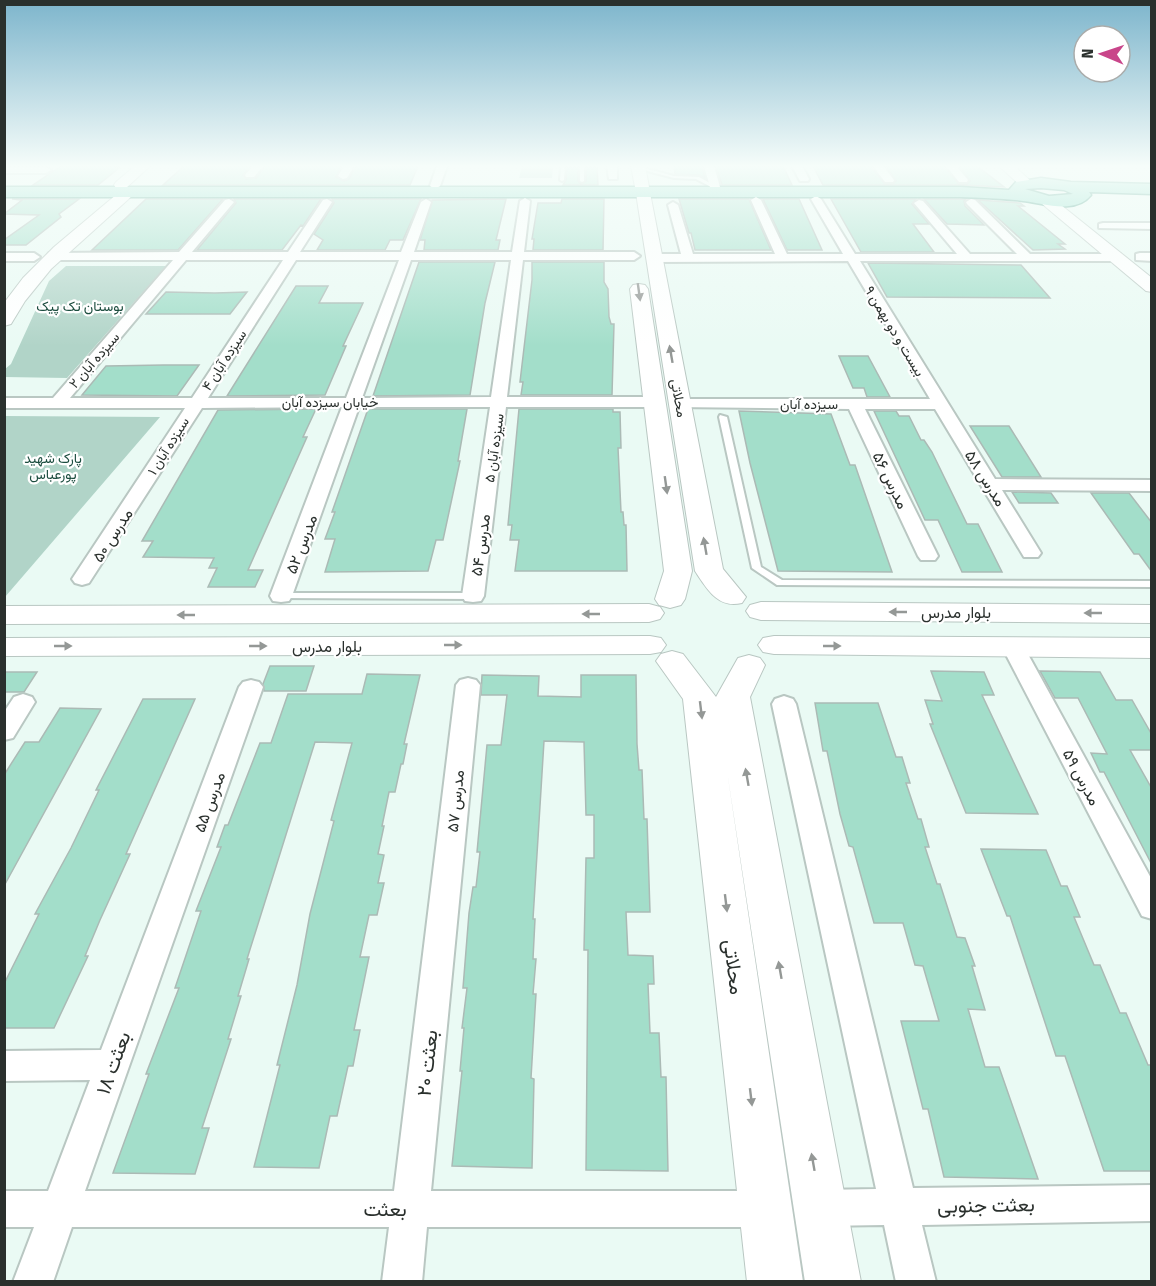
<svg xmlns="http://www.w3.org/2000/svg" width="1156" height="1286" viewBox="0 0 1156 1286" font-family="'Fira Sans Condensed',Vazirmatn,sans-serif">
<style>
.green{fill:#b1d4c8}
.building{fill:#a3deca;stroke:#abbab5;stroke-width:1.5}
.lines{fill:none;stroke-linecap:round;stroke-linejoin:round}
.lane-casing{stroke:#b9c7c2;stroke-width:4}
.street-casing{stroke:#b9c7c2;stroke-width:4}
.secondary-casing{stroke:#b9c7c2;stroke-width:2}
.primary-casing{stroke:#2d8e76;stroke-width:3}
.lane{fill:#fff;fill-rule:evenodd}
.street{fill:#fff;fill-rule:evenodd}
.secondary{fill:#fff;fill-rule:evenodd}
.primary{fill:#82dac4;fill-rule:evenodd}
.oneway{fill:#949896}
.labels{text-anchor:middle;stroke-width:4.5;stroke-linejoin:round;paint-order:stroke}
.far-park-label{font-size:14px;fill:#1c4d3f;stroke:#fff}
.far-street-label{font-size:14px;fill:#2a302d;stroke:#fff}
.street-label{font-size:16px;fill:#2a302d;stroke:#fff}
.near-street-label{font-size:20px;fill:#2a302d;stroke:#fff}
</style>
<rect width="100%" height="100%" fill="#eafaf4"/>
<path class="green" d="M522,166H553L552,178H519Z
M66,266H166L67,378L5,377V369L11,364L49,281Z
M5,416L160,417L5,597L4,416Z"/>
<path class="building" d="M61,166H119L115,168H119L98,185H33Z
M184,166H250L243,175L246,179L256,178L265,166H341L336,177L344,181L349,179L356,166H418L410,185H163Z
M674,166H702L705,178L699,175L675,174Z
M716,166H783L792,185H722Z
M813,166H871L885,184H893L896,181L886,166H944L959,184H967L970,181L959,166H977L1004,187L961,185H823Z
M567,167H578V181L581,184L586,181V167H597L598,185H563L566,180Z
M12,199H79L59,214L61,217L26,245H4V240L39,215L4,214L22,200Z
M146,199H223L178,250H92Z
M234,199H321L303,226L301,225L282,250H197L236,203Z
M332,199H421L403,240H390L385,250H317L323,240L314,234L334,203Z
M506,199L496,240H500L498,250H424L425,240H420L432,200Z
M562,199H604L603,250H533L534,239H532L538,203H561Z
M679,199H749L771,250H695L691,233H689Z
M763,199H799L822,250H787Z
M831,199H916L912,204L929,224H913L934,252H861Z
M924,199H966L964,201L965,206L984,225L947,224Z
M978,200L1020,203L1024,206H1018L1065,244H1058L1065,249L1033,250Z
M419,262H495L485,303L470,395L373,396Z
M532,262H604V282L608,289L609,317L611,324H614L612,395H521L523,382H520L532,280Z
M868,263L1021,265L1050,298L887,297Z
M296,286H328L319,303H363L343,346H346L325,395L227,396Z
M166,292L215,293L247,292L230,314H146Z
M839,356H868L890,397H867L864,388H853Z
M164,365H199L177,396L82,395L106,366Z
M316,409L303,437H307L248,570H263L255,587H208L217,568H209L214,558L143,557L153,541H142L218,410Z
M368,409H467L458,461H460L443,540H436L428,571L325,572L335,539H325L335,512H332Z
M519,409H613V412H620L621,448H618L621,512H623L624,525H626L627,571H515L519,540H510L512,525H508Z
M739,411L831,414L850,465H855L892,572L778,571L750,463Z
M874,411H896L899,416H909L921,440H924L932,452L967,524H978L1002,572H962L938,520H925Z
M970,426H1009L1041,477H1002Z
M1012,492L1051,493L1058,503H1019Z
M1091,493H1129L1152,523V572L1139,554H1134Z
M270,666H314L306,691H264L263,684Z
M931,671L984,672L994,695H982L1038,814L966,813L930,724H933L925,700L942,701Z
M1040,671L1100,672L1116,700H1132L1152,735V750H1130L1152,789V865L1104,772H1100L1091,753L1107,754L1078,698H1055Z
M4,672H37L24,692H4Z
M367,674L420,675L404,744H407L403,764H401L395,792H389L382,826H384L378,854L384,855L378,883H384L377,915H369L360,957H369L354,1030H360L353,1066H348L337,1116H330L319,1168L254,1167L280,1065H277L297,985L310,914L334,821L331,820L352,743L315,742L247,959H249L238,996H241L228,1039H231L202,1128H209L195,1174L113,1173L149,1074H146L179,988H175L201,911H196L221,847H217L225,825H228L260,743H271L288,694H362Z
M482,675L539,676L538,696L581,697V675H636L637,744L639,770H642L644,819H647L650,912H626L628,955L653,956L654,984H648L650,1033H659L661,1077H666L668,1171L586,1170L588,950H584L586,858H594V815H586L584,742L544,741L533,919H535L533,959H536L533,994H536L531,1078L534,1079L532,1168L452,1166L462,1071H460L464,1028H462L467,988H463L469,913L473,887H476L480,852H477L487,745H501L507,695H481Z
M143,699H195L126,854H130L100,920L85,956H88L54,1028H4V984L39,914H35L71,848L99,790H96Z
M815,703H878L896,757H902L910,783H906L918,819H921L929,847H925L937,884H940L957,937L965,938L975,966H972L985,1010L968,1009L985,1067H999L1038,1179L944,1177L928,1109H923L901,1021H939L923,966L915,965L903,923H874L853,847L849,846L840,814L827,751H823Z
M60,708L101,709L4,886V775L25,742H39Z
M981,849L1046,850L1061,886H1067L1080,917H1074L1094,965H1100L1120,1013H1126L1148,1065H1152V1171H1104L1065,1056H1056L1010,916H1007Z"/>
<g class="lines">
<defs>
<path id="lane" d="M561,166H565L564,180L562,181L560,180Z
M580,166H584V181L582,182L580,181Z
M636,166L674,176L699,177L717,187L713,188L696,179L674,178L636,168Z
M720,415L727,417L761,567L782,580L1152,581V587L777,585L752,568L719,417Z
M281,593H473L478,596L473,599L277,598L276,596Z"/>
<path id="street" d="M253,166H263L254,177H246L245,175Z
M344,166H354L347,178L343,179L338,176Z
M437,166H447L440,186L435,189L430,186Z
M607,166H617V179H609Z
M704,166H714L720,187L719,189L710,187Z
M792,166H802L809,179L808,181H800Z
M873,166H883L894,180L893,182H885Z
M946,166H956L968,180L967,182H959Z
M4,167H46L51,170L46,173H4Z
M816,196L821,199L855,254H957L914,203L919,200L923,201L970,254H1017L967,204L966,202L971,199L975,200L1030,254H1120V260L1116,261H860L995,479L1152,480V491L1002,490L1041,553L1038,557H1024L935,409H865L938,556L935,560H921L918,556L849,409L674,407L672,404L680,399H930L848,261L655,262L649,258L655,254H681L668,205L673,202L678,205L693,254H775L751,200L756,197L761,200L787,254H843L811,199Z
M525,198L530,201L524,252H634L640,256L634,260H523L507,397H655L663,402L655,407H506L484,596L481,601L473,602L465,601L462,596L490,407H359L292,596L289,601L281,602L273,601L270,596L342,407L202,408L89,583L82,585L75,583L72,579L185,408H4V398H53L173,260H53L47,256L49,253L179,252L225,200L229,199L234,202L192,252H288L323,200L327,199L332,202L300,252H401L421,202L426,199L431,202L414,252H512L520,201ZM186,260H283L192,398H70ZM296,260H399L346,398H208ZM411,260H511L491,397L362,398Z
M1103,223H1152V229L1099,228V224Z
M4,253H34L40,257L34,261H4Z
M1140,253H1152V261L1136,260V254Z
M1013,640L1021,642L1024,647L1152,880V919L1142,916L1002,647L1005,642Z
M468,678L476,680L480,685L431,1191H765L778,1196L784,1209L778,1222L765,1227H427L422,1282H382L389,1227H72L53,1282H13L34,1227H4V1191H48L90,1080L4,1081V1051L101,1050L239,687L243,682L251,680L259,682L263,687L85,1191H394L456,685L460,680Z
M23,694L32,697L35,702L13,738L4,740V712L14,697Z
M784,696L793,699L796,704L913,1188L1152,1185V1221L922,1225L936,1282H896L884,1225L821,1226L808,1221L802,1208L808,1195L821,1190L876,1189L772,704L775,699Z"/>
<path id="secondary" d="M135,166H150L126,188H116L114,185L116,182Z
M631,166H645L649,187L647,190L650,193L723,569L746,597L742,603C718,609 707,589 695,571L636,193L638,190L635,187Z
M999,166H1014L1034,184L1027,188L1022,187Z
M128,188L135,192L133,195L51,269L25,301L11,324L4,326V303L23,278L54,247L123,189Z
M1046,196L1051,197L1152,278V292L1146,291L1041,203L1039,200Z
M639,284L645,285L648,289L692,571L685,599L681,605L670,608L659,605L655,599L664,571L630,289L633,285Z
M761,602L1152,605V623L761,620L750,617L746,611L750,605Z
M649,604L660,607L664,613L660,619L649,622L4,624V606Z
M650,636L661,638L666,645L661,652L650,654L4,656V638Z
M774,636L1152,638V658L774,654L763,652L758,645L763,638Z
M672,651L683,654L716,697L738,658L749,655L760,658L765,665L750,697L861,1282H805L727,771L803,1282H747L683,699L656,661L661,654Z"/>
<path id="primary" d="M1041,178L1071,182L1152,184V194L1089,192L1091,195C1075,215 1043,203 1023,201C1003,198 981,198 961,197H4V187H961L1009,190L1016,182ZM1041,188L1064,190L1073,194L1049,196L1025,189Z"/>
</defs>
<use href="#lane" class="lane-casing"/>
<use href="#street" class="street-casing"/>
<use href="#secondary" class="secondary-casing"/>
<use href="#primary" class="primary-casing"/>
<use href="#lane" class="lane"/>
<use href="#street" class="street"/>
<use href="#secondary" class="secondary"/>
<use href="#primary" class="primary"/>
</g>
<defs><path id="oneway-solid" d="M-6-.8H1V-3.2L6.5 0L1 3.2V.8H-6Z" transform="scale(1.5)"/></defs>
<g class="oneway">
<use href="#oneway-solid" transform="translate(639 292) rotate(82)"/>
<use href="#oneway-solid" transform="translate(671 354) rotate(-100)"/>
<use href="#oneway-solid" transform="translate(666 485) rotate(82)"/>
<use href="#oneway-solid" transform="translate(705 546) rotate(-100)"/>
<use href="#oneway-solid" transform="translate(898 612) rotate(-180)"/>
<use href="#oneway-solid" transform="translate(1093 613) rotate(-180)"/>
<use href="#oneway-solid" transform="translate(591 614) rotate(180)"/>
<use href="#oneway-solid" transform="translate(186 615) rotate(180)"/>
<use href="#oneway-solid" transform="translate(453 645)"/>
<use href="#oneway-solid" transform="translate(63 646)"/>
<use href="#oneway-solid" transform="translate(258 646)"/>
<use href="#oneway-solid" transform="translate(832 646)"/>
<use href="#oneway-solid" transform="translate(701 710) rotate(83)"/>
<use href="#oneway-solid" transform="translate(747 777) rotate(-100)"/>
<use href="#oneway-solid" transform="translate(726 903) rotate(83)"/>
<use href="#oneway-solid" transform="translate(780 970) rotate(-100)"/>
<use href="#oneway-solid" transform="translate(751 1097) rotate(83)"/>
<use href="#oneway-solid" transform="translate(813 1162) rotate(-100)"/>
</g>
<linearGradient id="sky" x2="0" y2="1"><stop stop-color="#7db5cc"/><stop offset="0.48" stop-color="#f6fdfa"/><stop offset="1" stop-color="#f6fdfa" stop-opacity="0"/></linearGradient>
<rect width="1156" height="346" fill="url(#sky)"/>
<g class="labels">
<g class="far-park-label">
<text x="80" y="311">بوستان تک پیک</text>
<text x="53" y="463">پارک شهید<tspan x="53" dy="16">پورعباس</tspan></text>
</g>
<g class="far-street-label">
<text transform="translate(895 331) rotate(59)" y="5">بیست و دو بهمن ۹</text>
<text transform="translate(94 360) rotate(-49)" y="5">سیزده آبان ۲</text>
<text transform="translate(224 360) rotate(-57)" y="5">سیزده آبان ۴</text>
<text transform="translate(679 398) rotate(80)" y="5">محلاتی</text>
<text x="330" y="407">خیابان سیزده آبان</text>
<text x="809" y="409">سیزده آبان</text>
<text transform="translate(168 446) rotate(-58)" y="5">سیزده آبان ۱</text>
<text transform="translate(494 448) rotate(-82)" y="5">سیزده آبان ۵</text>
</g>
<g class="street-label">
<text transform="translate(986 478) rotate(58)" y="6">مدرس ۵۸</text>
<text transform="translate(891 480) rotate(64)" y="6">مدرس ۵۶</text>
<text transform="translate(112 535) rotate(-57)" y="6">مدرس ۵۰</text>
<text transform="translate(301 544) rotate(-69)" y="6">مدرس ۵۲</text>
<text transform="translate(480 545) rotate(-82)" y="6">مدرس ۵۴</text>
<text x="956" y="618">بلوار مدرس</text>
<text x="327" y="652">بلوار مدرس</text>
<text transform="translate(1082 777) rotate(62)" y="6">مدرس ۵۹</text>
<text transform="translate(455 801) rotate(-84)" y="6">مدرس ۵۷</text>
<text transform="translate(209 802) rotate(-70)" y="6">مدرس ۵۵</text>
</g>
<g class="near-street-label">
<text transform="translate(734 967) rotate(83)" y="7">محلاتی</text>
<text transform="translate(113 1063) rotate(-70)" y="7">بعثت ۱۸</text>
<text transform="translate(427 1063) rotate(-84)" y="7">بعثت ۲۰</text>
<text transform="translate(986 1205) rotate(-1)" y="7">بعثت جنوبی</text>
<text x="385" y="1216">بعثت</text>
</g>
</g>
<rect width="1156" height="1286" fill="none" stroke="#2a302d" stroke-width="12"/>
<g transform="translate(1102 54) rotate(272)"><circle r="28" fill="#ffffff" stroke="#aaacab" stroke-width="1.5"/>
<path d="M0-4.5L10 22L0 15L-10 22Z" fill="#c9458a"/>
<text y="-9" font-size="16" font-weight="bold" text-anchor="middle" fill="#2a302d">N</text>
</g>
</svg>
